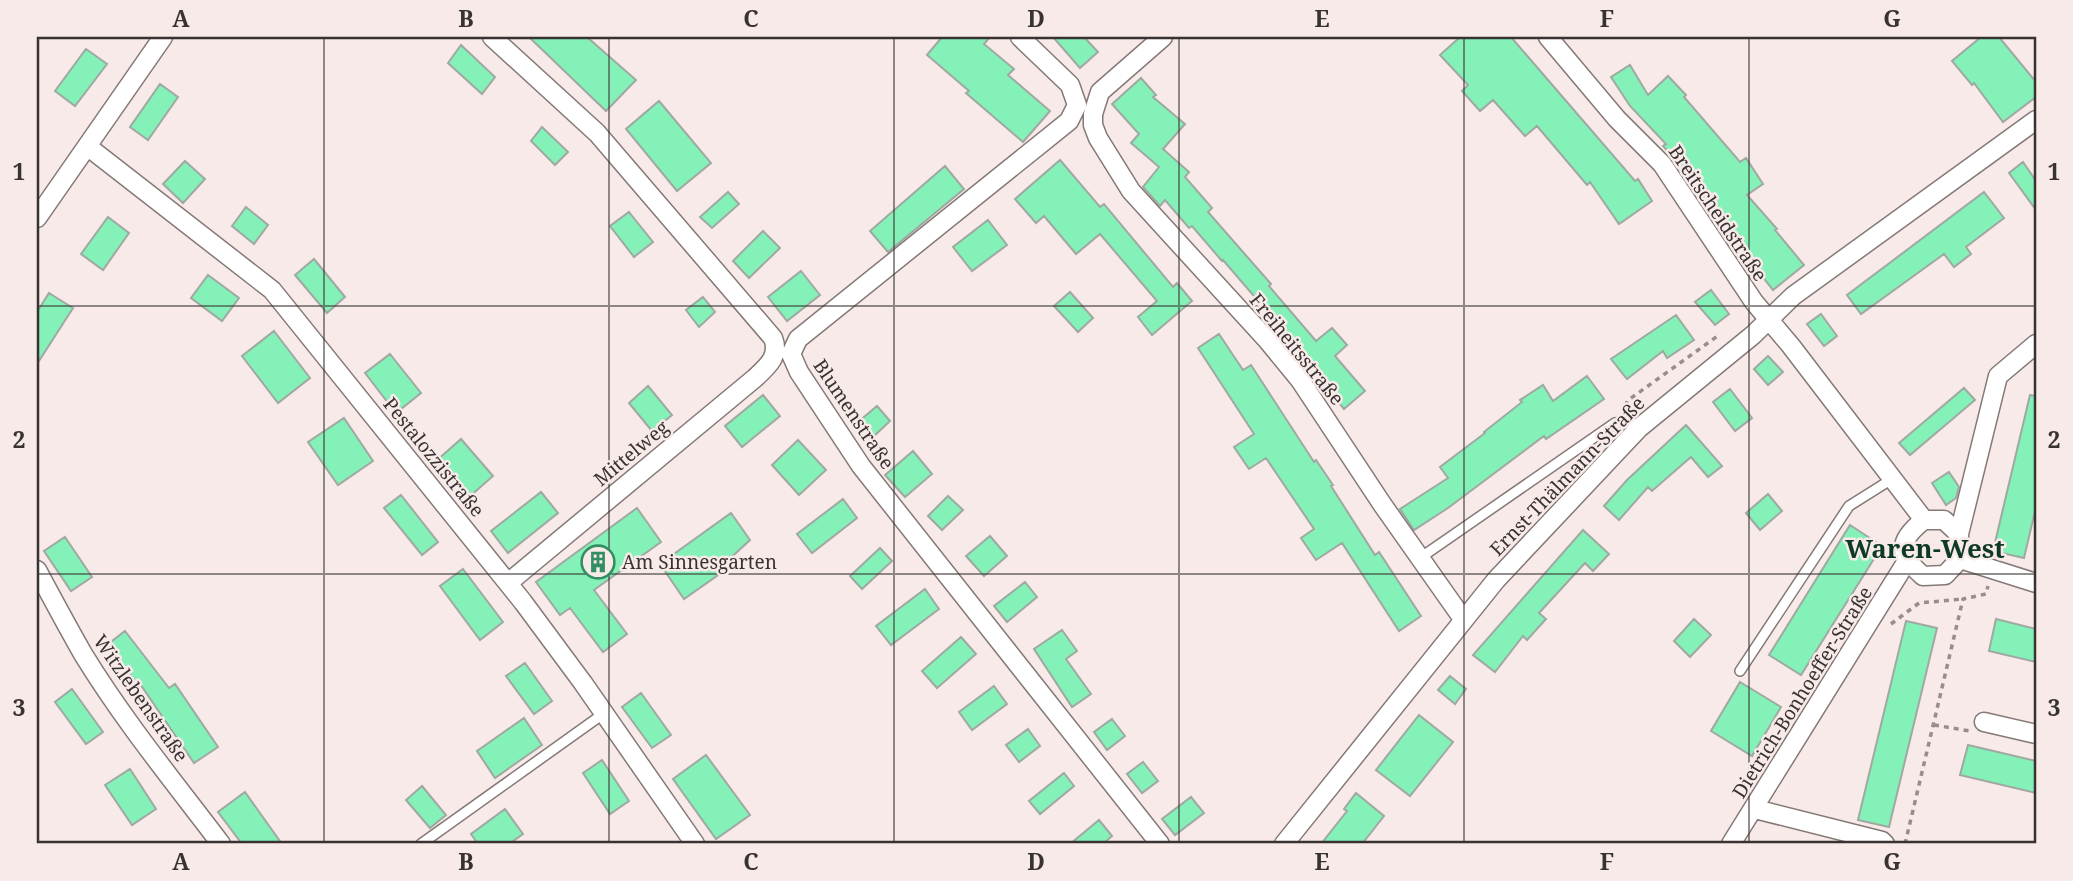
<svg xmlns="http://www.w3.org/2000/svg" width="2073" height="881" viewBox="0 0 2073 881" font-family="'Noto Serif',serif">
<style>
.building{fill:#84f1b8;stroke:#9fa9a2;stroke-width:2}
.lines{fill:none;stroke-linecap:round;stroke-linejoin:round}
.lane-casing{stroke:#847977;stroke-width:12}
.street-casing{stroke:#847977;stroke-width:21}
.path{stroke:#968d8c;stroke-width:3.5;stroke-dasharray:5 5;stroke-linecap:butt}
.lane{stroke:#fff;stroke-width:9}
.street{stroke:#fff;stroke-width:18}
.grid{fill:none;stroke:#383332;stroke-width:2;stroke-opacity:0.55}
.labels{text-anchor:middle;stroke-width:5;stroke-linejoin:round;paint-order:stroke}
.street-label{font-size:19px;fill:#383332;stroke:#f7eae8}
.poi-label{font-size:19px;fill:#383332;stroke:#f7eae8;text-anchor:start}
.district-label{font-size:26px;font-weight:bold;fill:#0d3925;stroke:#f7eae8}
.neatline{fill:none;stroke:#383332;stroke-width:2.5}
.grid-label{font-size:23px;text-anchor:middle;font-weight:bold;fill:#383332}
</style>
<rect width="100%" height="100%" fill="#f7eae8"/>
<path class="building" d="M529,37H587L636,80L606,111Z
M942,37H990L984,44L1014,69L1008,75L1050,111L1023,142L966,93L969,91L927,55Z
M1053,37H1084L1098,52L1080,68Z
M1460,37H1511L1635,181L1638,179L1652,201L1619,224L1590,182L1587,185L1537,126L1525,136L1493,100L1480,111L1462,91L1468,85L1440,55Z
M1981,37H1999L2036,82V97L2003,122L1974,83L1972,85L1952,61Z
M461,45L495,77L482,94L448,63Z
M86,49L107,64L75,106L55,91Z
M1630,65L1648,95L1668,76L1686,95L1684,97L1740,162L1746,158L1763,184L1747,195L1777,229L1775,230L1804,265L1773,290L1755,267L1759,264L1716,217L1698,191L1701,189L1663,146L1666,144L1630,106L1611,77Z
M1141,78L1156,95L1153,97L1185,124L1163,149L1189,172L1185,177L1212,208L1208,212L1271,284L1269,286L1316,341L1332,328L1347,345L1335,356L1365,391L1344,409L1327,388L1331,385L1294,342L1292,345L1270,319L1272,317L1223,260L1222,261L1192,226L1189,228L1165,200L1160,206L1143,187L1159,167L1131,143L1139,134L1112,104Z
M160,84L178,97L148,140L130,127Z
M659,101L711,163L677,191L626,129Z
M542,127L568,152L555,165L531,141Z
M1060,160L1100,207L1104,204L1173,287L1177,283L1192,301L1152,335L1138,317L1157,301L1100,234L1076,254L1044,216L1036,223L1015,199Z
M185,161L205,179L183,203L163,184Z
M2023,162L2036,181V210L2009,173Z
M945,166L964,189L888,252L870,231Z
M728,192L739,204L712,228L700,217Z
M1984,192L2004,218L1966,247L1971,254L1954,267L1944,254L1861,314L1847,295Z
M246,207L268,225L254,244L232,226Z
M629,212L653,242L634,257L610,226Z
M108,217L129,233L103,270L81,254Z
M988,220L1007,245L972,271L953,247Z
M763,231L780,248L749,278L733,261Z
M314,259L345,297L327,313L295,275Z
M801,271L820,295L787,321L768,297Z
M208,275L239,298L222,321L191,298Z
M1711,290L1729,314L1715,325L1695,302Z
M1070,292L1093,318L1078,332L1054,306Z
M49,293L73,308L37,364V312Z
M703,297L715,312L699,327L686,310Z
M1821,314L1837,336L1824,346L1807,324Z
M1676,315L1694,340L1667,358L1663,351L1627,379L1611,359Z
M274,331L310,378L278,403L242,356Z
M1219,334L1243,370L1251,365L1314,462L1316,460L1333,485L1331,486L1375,555L1379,552L1421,616L1399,631L1342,543L1316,560L1301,538L1314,529L1266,458L1249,469L1234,447L1254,434L1198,348Z
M390,354L421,393L396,413L365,373Z
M1768,356L1783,372L1768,385L1754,369Z
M1587,376L1604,399L1546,439L1544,436L1448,508L1414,530L1400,509L1448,478L1440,467L1485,433L1484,432L1522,402L1520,400L1543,385L1553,401Z
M648,386L672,415L652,431L629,403Z
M1964,388L1975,400L1910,455L1899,443Z
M1730,389L1752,418L1735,431L1713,402Z
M763,395L780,416L742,447L725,426Z
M2030,395L2036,396V507L2024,558L1993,551Z
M877,406L890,421L873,437L858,422Z
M344,418L373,461L338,485L308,442Z
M1686,425L1722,466L1708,477L1691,457L1652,491L1648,487L1619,520L1604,506L1627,480Z
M461,439L493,476L468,498L436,461Z
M798,440L826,470L799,495L772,465Z
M913,451L932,474L905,497L885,475Z
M1949,472L1959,487L1956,498L1946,505L1932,483Z
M541,492L558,513L508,553L491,531Z
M1768,494L1782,511L1760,530L1746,513Z
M401,495L438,542L422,555L384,508Z
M948,496L963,510L942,530L928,516Z
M843,499L857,518L812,553L797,534Z
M637,508L661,542L594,590L627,634L603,652L570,608L560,615L536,582Z
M731,513L750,540L724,564L728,568L684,599L660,564Z
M1850,525L1882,546L1801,675L1769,655Z
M1583,530L1609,554L1593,571L1585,563L1539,613L1546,619L1527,640L1523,636L1495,672L1473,655Z
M990,536L1007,556L984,576L966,556Z
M65,537L92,577L71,591L44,551Z
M880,548L892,561L862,589L850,576Z
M463,569L503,622L480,640L440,586Z
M1025,582L1037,597L1007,622L994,606Z
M925,589L939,609L891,645L876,626Z
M1694,619L1711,635L1690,657L1674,641Z
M1996,619L2036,629V662L1989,651Z
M1906,621L1937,628L1889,827L1858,820Z
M1062,630L1077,651L1066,659L1091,694L1072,707L1034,649Z
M125,631L169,688L175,684L218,747L194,763L138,681L137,683L107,645Z
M961,637L976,654L937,688L922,671Z
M525,663L552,701L534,714L506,676Z
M1450,676L1466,689L1455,704L1438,690Z
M1740,682L1781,707L1752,756L1711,731Z
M994,686L1007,704L972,730L959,712Z
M72,689L103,732L86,744L55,702Z
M641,693L671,735L652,748L622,707Z
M1419,715L1453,742L1410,796L1376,770Z
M524,718L542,745L495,778L477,751Z
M1112,719L1125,736L1107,750L1094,732Z
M1028,729L1040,746L1019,762L1006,745Z
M1968,745L2036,761V793L1960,775Z
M706,755L750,815L716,839L673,779Z
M602,760L629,801L610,814L583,773Z
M1143,762L1158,781L1142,793L1127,774Z
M130,769L156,809L132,825L105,785Z
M1064,773L1074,786L1040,814L1029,801Z
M422,786L446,815L430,828L406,800Z
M245,792L282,844H242L218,812Z
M1356,793L1384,816L1362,844H1321L1347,811L1344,809Z
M1191,797L1204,813L1175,835L1162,819Z
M505,809L523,834L509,844H478L471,834Z
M1099,820L1112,836L1103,844H1070Z"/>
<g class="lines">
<defs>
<path id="lane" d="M1420,558L1615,423L1628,420L1639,428
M1740,671L1849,506L1892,479
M421,844L603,714"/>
<path id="street" d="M492,37L597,133L773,338C780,356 768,366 755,378L508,583
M1020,37L1070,85L1077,105L1069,121L798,339L791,354L799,372L861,466L1160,844
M1163,37L1100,92L1093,114V125L1098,138L1131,191L1268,341L1300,380L1382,504L1463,619
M1548,37L1617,119L1662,164L1754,302L1791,346L1924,520
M87,146L272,290L523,602L583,683L695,844
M37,218L163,37
M1924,520H1944L1959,534L1960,559L1945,575L1923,576C1898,554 1897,541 1924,520Z
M1959,534L1998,376L2036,344
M1960,559L2036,583
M37,570C52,598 67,626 83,654C124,721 174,782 221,844
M1984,722L2036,734
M1755,809L1882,841L1885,844
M1284,844L1496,580L1639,428L1753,335L1793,296L2036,120
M1731,844L1907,561"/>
</defs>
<use href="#lane" class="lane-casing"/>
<use href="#street" class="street-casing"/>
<path class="path" d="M1626,406L1627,401L1719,335
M1891,624L1919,603L1963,599
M1934,725L1970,731
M1905,844L1963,599L1986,594L1988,586"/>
<use href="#lane" class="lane"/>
<use href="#street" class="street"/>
</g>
<path class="grid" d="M324,37V844M609,37V844M894,37V844M1179,37V844M1464,37V844M1749,37V844M37,306H2036M37,574H2036"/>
<defs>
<symbol id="building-ring" viewBox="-11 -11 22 22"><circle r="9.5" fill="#f7eae8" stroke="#348e64" stroke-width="1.5"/><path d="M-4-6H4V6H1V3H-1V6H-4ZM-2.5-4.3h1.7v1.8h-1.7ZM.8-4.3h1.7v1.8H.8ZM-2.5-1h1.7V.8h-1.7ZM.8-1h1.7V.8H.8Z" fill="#348e64"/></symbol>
</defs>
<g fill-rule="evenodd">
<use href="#building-ring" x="579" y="543" width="38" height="38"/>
</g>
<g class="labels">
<g class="street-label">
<text transform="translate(1718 213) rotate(56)" y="7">Breitscheidstraße</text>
<text transform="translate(1297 349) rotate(51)" y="7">Freiheitsstraße</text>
<text transform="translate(854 414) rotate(56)" y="7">Blumenstraße</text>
<text transform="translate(631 453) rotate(-40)" y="7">Mittelweg</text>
<text transform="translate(434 457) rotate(51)" y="7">Pestalozzistraße</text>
<text transform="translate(1567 476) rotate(-46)" y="7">Ernst-Thälmann-Straße</text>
<text transform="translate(1802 692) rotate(-58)" y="7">Dietrich-Bonhoeffer-Straße</text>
<text transform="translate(141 698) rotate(55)" y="7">Witzlebenstraße</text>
</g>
<g class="poi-label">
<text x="622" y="569">Am Sinnesgarten</text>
</g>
<g class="district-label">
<text x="1925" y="558">Waren-West</text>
</g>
</g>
<rect width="2073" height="881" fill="none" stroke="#f7eae8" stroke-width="77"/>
<rect x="38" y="38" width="1997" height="804" class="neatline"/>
<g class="grid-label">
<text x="181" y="27">A</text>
<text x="466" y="27">B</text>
<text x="751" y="27">C</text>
<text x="1036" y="27">D</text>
<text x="1322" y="27">E</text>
<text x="1607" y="27">F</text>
<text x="1892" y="27">G</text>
<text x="19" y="180">1</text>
<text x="2054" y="180">1</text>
<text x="19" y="448">2</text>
<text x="2054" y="448">2</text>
<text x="19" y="716">3</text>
<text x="2054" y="716">3</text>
<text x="181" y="870">A</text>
<text x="466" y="870">B</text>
<text x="751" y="870">C</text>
<text x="1036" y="870">D</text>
<text x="1322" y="870">E</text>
<text x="1607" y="870">F</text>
<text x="1892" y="870">G</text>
</g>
</svg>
